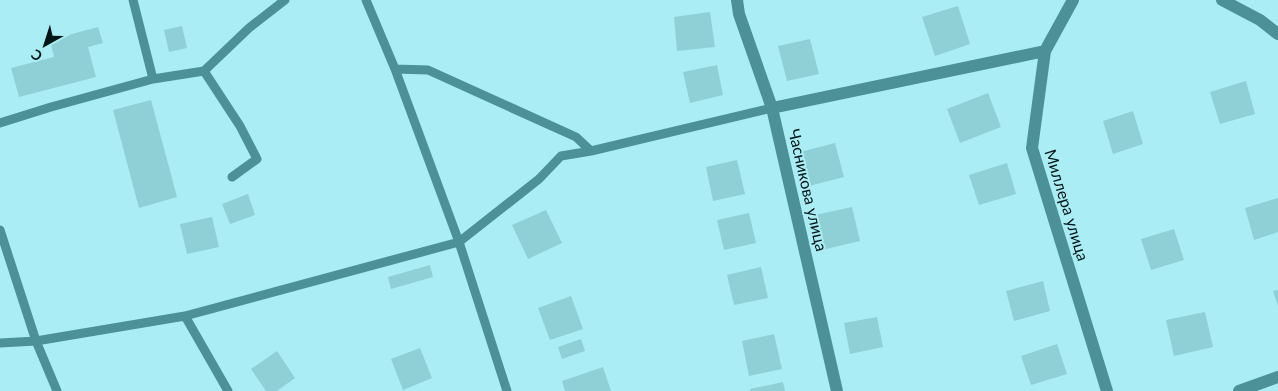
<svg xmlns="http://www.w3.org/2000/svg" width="1278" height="391" viewBox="0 0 1278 391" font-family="Lato,sans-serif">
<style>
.building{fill:#8ed0d6}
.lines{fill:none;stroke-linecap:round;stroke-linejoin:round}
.service{stroke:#4c9197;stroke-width:9}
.minor{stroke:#4c9197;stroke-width:12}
.labels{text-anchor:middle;stroke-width:4;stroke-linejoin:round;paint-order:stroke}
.street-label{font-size:16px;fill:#001518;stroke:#abedf4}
</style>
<rect width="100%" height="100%" fill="#abedf4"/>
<path class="building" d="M958,6L970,44L935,56L922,17Z
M710,12L715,47L677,51L674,17Z
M182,26L187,48L169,52L164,30Z
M98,27L103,43L88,47L96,77L19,97L11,68L54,57L50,40Z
M810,39L819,74L787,81L778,46Z
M717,65L723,95L690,103L683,72Z
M1246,81L1255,114L1220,124L1210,92Z
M988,93L1001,127L960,143L947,109Z
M151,100L177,197L139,208L113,110Z
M1133,111L1143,144L1113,154L1103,121Z
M835,143L844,177L809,186L800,152Z
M737,160L745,194L713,201L706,167Z
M1007,163L1016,194L979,205L969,175Z
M248,194L255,215L230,224L222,204Z
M1278,198V232L1254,240L1245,208Z
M852,207L860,241L822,250L815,215Z
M546,210L562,243L528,259L512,225Z
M749,213L756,243L724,250L717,220Z
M212,217L219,247L187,254L180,224Z
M1174,229L1184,260L1151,270L1141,239Z
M430,265L433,277L391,289L388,277Z
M761,267L768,298L734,305L727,275Z
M1043,281L1050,311L1014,321L1006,291Z
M1278,290V306L1273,291Z
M571,296L583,329L550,340L538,308Z
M1205,312L1213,347L1174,356L1166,320Z
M877,317L883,347L850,354L844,323Z
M774,334L782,369L749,376L742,341Z
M581,339L585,351L562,359L558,347Z
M1057,344L1067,374L1031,385L1021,356Z
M420,348L432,378L403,390L391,359Z
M277,351L295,378L277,391H266L251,369Z
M603,367L611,391H565L562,381Z
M783,382L785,391H751L750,389Z"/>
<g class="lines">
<path class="service" d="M133,0L153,79
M366,0L395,69L459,242L507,391
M395,69L428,70L576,137L591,151
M204,71L249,28L285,0
M0,123L51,107L153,79L204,71L240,126L257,159L232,177
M0,230L36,341L0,343
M185,316L228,391
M57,391L36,341L185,316L459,242L539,179L561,156L591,151L772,108"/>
<path class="minor" d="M737,0L739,14L772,108L837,391
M1073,0L1045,51L1032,148L1107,391
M1222,0L1260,20L1278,34
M772,108L1045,51
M1239,391L1278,377"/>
</g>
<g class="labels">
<g class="street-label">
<text transform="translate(808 190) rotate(77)" y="6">Часникова улица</text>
<text transform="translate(1067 205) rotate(73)" y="6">Миллера улица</text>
</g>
</g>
<g transform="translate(45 45) rotate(219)" stroke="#abedf4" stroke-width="4" paint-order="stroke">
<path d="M0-4L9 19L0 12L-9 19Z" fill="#001518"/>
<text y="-8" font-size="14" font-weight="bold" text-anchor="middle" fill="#001518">С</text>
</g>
</svg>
